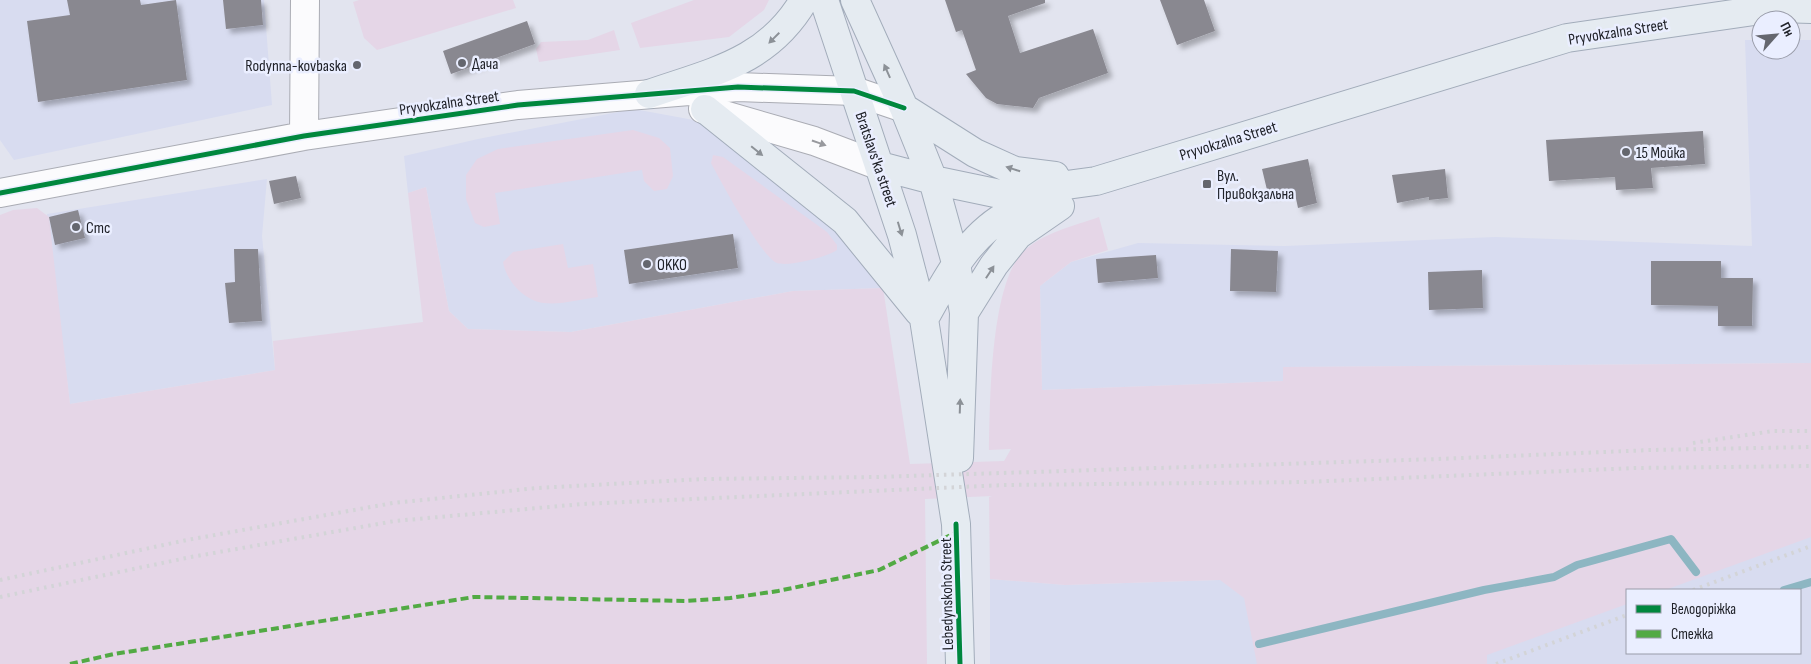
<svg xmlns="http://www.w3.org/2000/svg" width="1811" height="664" viewBox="0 0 1811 664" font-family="'Sofia Sans Condensed',sans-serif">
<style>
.built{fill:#d8dcf0;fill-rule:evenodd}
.green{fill:#e5d6e7}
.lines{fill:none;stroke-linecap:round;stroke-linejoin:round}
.stream{stroke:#8db6c2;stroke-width:8}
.building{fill:#898890;filter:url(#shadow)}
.minor-casing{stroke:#aaacb4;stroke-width:30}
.major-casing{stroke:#a2acba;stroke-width:30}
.minor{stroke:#fbfbfd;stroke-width:28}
.major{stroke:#e5ebf1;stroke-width:28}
.rail{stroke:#d3d4d7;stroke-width:4;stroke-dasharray:2.5 5;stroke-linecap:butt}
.quiet{stroke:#52aa44;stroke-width:4;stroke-dasharray:8 4;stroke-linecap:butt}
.cycleway-casing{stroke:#eaeeff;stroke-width:8}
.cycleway{stroke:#00873e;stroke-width:5}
.oneway{fill:#8c9197}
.oneway2{fill:#98999e}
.poi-dot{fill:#64666e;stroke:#eaeeff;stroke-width:2}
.labels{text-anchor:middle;stroke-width:5;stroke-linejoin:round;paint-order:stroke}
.street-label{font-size:16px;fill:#202229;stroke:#eaeeff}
.poi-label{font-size:16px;fill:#202229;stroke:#eaeeff;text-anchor:start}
</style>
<defs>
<filter id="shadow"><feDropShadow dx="4.5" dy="4.5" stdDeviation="2.5" flood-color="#0004"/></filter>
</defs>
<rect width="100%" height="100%" fill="#e2e4ef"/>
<path class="built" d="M0,0H264L272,105L14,160L0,140Z
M1745,40H1761V50H1791V40H1811V363L1284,367L1283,381L1042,390L1040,286L1071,262L1138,243L1285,246L1495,237L1752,246Z
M634,109L699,121L836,229L883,288L793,291L571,332L468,329L449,311L426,187L408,193L404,156L478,139Z
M267,179L262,236L275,370L70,404L47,214Z
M1811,519V664H990V579L1065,585L1220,580ZM1627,590H1800V653H1627Z"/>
<path class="green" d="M359,0H513L516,8L377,50L364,38L353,2Z
M694,0H769L764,10L729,37L640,48L631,23Z
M614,30L620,50L539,62L536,49L541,42L588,40Z
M633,130L659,138L670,148L673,176L667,189L654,191L644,181L642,170L495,193L500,224L484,227L475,223L466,199V175L477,159L498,149Z
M713,155L723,157L827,232L837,245V250C827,257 789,267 777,263C762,258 720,180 711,163Z
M426,187L449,311L468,329L571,332L793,291L883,288L910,464L1004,461L1011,449L989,450C990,404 990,285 1023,252C1042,233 1074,226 1099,217L1108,250L1071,262L1040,286L1042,390L1283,381V367L1811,363V537L1665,590H1627V604L1487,655V664H1257L1244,598L1220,580L1065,585L990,579L989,497L992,496L925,499L927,664H0V215L13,210L37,208L49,217L70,404L275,370L273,341L423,322L408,193Z
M563,244L568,268L593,264L598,297C582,299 561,305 544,303C525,301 506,281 503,262L513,252Z"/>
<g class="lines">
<path class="stream" d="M1784,590L1811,582
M1259,644L1484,590L1554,577L1577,565L1671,539L1696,572"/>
</g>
<path class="building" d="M67,0H140L141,5L176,0L187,80L38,102L27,21L70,15Z
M223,0H261L263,25L226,29Z
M945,0H1045V3L1008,16L1020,53L1093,29L1108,73L1039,98L1033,108L997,104L986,98L966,74L976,70L962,30L956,32Z
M1160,0H1204L1215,31L1177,45Z
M527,21L535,44L451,74L443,51Z
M1703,131L1705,164L1651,168L1653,188L1616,190L1615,177L1549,181L1546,140Z
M1308,159L1317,203L1298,208L1294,189L1268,194L1262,169Z
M1445,169L1448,198L1429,200V197L1397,203L1392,175Z
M296,176L301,198L274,204L269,181Z
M78,210L85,238L55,245L49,217Z
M733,234L738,268L629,284L624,250Z
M234,249H258L262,321L229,323L225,283L235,282Z
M1231,249L1278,251L1276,292L1230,291Z
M1156,255L1158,278L1098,283L1096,259Z
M1651,261H1721V278H1753L1752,326H1718V306L1651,305Z
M1482,270L1483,308L1429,310L1428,272Z"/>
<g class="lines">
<defs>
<path id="minor" d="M703,109L814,141L880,166
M304,136L305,0
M0,193L304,136L518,105L738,87L854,91L904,108"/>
<path id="major" d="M824,0L902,235L924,319L956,524L960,664
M855,0L904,108L933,180L956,263L964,313L959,458
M649,94C712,72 768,62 804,0
M904,108L975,153L1015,171L1055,176
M705,109L845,221L919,312
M880,166L933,180L1000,194L1096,181L1567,38L1775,8L1811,9
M964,313L994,265L1018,235L1060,206
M924,319C946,280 966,239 1005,216C1019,208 1037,203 1053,197"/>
</defs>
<use href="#minor" class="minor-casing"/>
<use href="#major" class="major-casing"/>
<use href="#minor" class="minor"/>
<use href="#major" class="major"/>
<path class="rail" d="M1693,443L1773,431H1811
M0,580L187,540L393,503L537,488L704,479L877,477L1438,459L1651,450L1811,447
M1693,590L1811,546
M0,597L191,557L395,521L582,504L1005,485L1305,482L1636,468L1811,466
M1496,664L1627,615"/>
<path class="quiet" d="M70,664L114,654L474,597L685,601L730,598L778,591L879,570L957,532"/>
<defs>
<path id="cycleway" d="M0,193L304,136L518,105L738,87L854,91L904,108
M956,524L960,664"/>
</defs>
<use href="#cycleway" class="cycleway-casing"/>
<use href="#cycleway" class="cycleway"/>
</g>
<defs><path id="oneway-solid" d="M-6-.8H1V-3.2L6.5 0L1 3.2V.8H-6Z" transform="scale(1.25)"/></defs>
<g class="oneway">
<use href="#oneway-solid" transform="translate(774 38) rotate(135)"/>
<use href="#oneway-solid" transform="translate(887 71) rotate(-114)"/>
<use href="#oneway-solid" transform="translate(757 151) rotate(39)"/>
<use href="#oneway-solid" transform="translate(1013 169) rotate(-162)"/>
<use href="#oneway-solid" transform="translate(900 229) rotate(73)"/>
<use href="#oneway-solid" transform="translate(990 272) rotate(-57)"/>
<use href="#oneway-solid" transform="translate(960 406) rotate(-88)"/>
</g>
<use class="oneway2" href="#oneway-solid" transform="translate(819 143) rotate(19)"/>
<g class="poi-dot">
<circle cx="462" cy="63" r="5"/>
<circle cx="357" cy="65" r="5"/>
<circle cx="1626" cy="152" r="5"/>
<rect x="1202" y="179" width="10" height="10" rx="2.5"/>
<circle cx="76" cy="227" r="5"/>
<circle cx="647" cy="264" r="5"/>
</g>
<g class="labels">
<g class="street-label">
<text transform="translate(1618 31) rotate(-9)" y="6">Pryvokzalna Street</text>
<text transform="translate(449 102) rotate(-8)" y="6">Pryvokzalna Street</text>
<text transform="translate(1228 140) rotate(-17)" y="6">Pryvokzalna Street</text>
<text transform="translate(877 159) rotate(71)" y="6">Bratslavs'ka street</text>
<text transform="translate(946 594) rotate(-91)" y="6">Lebedynskoho Street</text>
</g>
<g class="poi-label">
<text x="472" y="69">Дача</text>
<text x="347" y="71" text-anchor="end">Rodynna-kovbaska</text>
<text x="1636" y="158">15 Мойка</text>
<text x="1217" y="181">Вул.<tspan x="1217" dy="18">Привокзальна</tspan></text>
<text x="86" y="233">Стс</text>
<text x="657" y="270">OKKO</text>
</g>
</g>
<rect x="1626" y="589" width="175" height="65" fill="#eaeeff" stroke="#999ca9"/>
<rect x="1636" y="605" width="25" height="8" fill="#00873e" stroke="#999ca9"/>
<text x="1671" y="614" font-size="15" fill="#202229">Велодоріжка</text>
<rect x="1636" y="630" width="25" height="8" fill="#52aa44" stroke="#999ca9"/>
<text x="1671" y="639" font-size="15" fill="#202229">Стежка</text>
<g transform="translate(1776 35) rotate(63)"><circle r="24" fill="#eaeeff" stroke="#999ca9"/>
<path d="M0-4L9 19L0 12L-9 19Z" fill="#64666e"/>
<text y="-8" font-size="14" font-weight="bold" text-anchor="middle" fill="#202229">Пн</text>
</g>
</svg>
